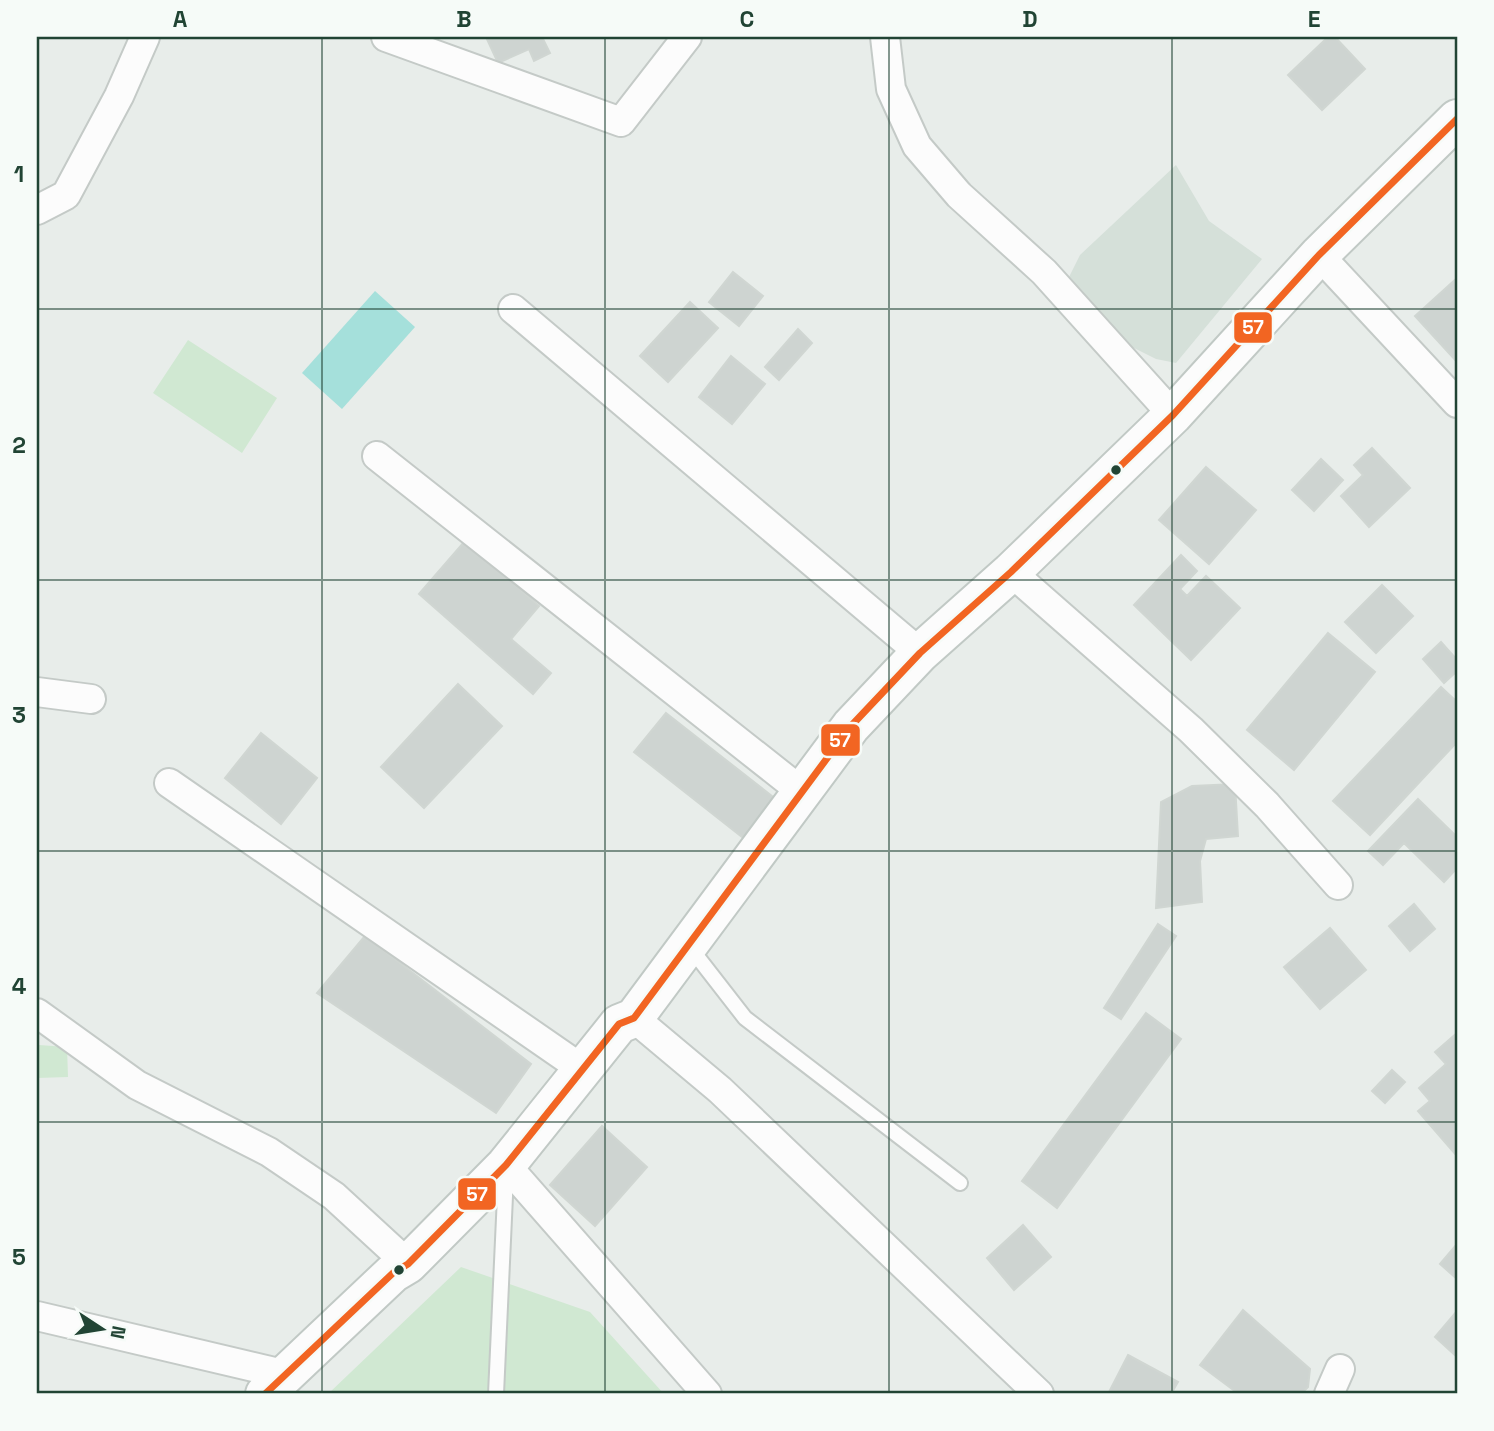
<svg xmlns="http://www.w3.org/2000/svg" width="1494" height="1431" viewBox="0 0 1494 1431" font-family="'Space Grotesk',sans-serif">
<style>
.built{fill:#d5e0d9}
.green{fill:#d0e8d2}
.water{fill:#a5e0db}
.building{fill:#ced4d1;stroke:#d0d6d2;stroke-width:2}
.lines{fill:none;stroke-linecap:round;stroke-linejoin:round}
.service-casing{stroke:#c4cac7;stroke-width:18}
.minor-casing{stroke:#c4cac7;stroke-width:32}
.secondary-casing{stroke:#c1c9c5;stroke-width:42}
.service{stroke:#fcfcfc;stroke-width:14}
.minor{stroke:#fcfcfc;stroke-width:28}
.secondary{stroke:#fcfcfc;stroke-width:38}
.bus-1-casing{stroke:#f6fbf8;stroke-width:12}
.bus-1{stroke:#f26522;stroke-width:7}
.grid{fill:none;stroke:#214434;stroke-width:2;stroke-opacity:0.55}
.bus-dot{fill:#214434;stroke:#f6fbf8;stroke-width:2.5}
.line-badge{stroke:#f6fbf8;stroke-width:2.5}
.badge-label{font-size:19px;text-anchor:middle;font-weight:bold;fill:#fff}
.neatline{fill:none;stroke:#214434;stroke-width:2.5}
.grid-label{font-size:23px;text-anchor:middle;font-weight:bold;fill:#214434}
</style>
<rect width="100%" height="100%" fill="#e8edea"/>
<path class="built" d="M1176,165L1209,221L1262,259L1176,363L1156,359L1132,347L1066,283L1080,255Z"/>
<path class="green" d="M188,340L277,398L242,453L153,393Z
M39,1045L67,1047L68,1077L37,1078Z
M461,1267L590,1312L664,1394H328Z"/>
<path class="water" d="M375,291L415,327L342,409L302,373Z"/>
<path class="building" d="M486,37H542L550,53L534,61L529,49L498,63Z
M1328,37H1335L1365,69L1322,110L1288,75Z
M733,272L763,296L739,326L709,302Z
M1457,278V362L1415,316Z
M690,302L718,328L668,382L640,356Z
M798,329L812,343L779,380L765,367Z
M731,356L765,384L732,424L699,397Z
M1372,448L1410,488L1369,527L1341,496L1363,475L1354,465Z
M1321,459L1343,480L1314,511L1292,490Z
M1206,467L1256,510L1209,564L1159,520Z
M465,541L539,606L511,639L551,673L533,694L419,594Z
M1181,555L1197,571L1180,589L1187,596L1206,576L1240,608L1191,660L1134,605Z
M1382,585L1413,616L1376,653L1345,622Z
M1328,633L1375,672L1294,770L1247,730Z
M1441,642L1457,660V671L1444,683L1423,659Z
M458,684L502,726L424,808L381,767Z
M1441,687L1457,702V742L1370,835L1333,801Z
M666,713L782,804L751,844L634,752Z
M261,733L317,778L281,824L225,778Z
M1235,784L1238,836L1206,839L1200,861L1202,902L1156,908L1161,802L1192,786Z
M1418,799L1457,837V868L1444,882L1404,843L1383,865L1368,851Z
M1414,904L1435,929L1410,951L1389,926Z
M1158,924L1176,936L1121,1019L1104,1008Z
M1330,928L1366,970L1320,1009L1284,967Z
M365,936L531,1064L496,1113L317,993Z
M1146,1013L1181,1039L1057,1208L1022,1181Z
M1457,1033V1156L1418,1111L1430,1101L1419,1088L1446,1064L1435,1052Z
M1392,1070L1405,1082L1385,1103L1372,1091Z
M602,1126L647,1167L595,1226L550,1185Z
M1023,1225L1051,1257L1014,1290L987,1258Z
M1457,1244V1279L1440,1264Z
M1243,1310L1310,1369L1308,1387L1301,1394H1234L1236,1392L1200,1365Z
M1457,1311V1357L1435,1337Z
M1128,1355L1178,1382L1171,1394H1108Z"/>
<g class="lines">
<defs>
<path id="service" d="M689,946L745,1018L960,1183
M496,1394L506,1174"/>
<path id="minor" d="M386,37L621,122L687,37
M885,37L891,89L917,146L959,195L1044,272L1173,415
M37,210L66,195L119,96L145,37
M1319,255L1457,403
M513,309L920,653
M377,456L801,791
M1011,572L1191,730L1267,805L1338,885
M37,692L91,699
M169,783L585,1071
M37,1013L137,1085L269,1152L334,1196L408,1264
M634,1018L720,1090L1039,1394
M506,1165L707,1394
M37,1316L287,1375
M1329,1394L1340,1369"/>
<path id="secondary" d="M265,1394L393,1273L408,1264L506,1165L619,1024L634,1018L851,726L920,653L1011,572L1173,415L1319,255L1457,119"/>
</defs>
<use href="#service" class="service-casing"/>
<use href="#minor" class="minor-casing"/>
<use href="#secondary" class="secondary-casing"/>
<use href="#service" class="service"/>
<use href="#minor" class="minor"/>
<use href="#secondary" class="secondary"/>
<defs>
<path id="bus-1" d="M265,1394L393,1273L408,1264L506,1165L619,1024L634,1018L851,726L920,653L1011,572L1173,415L1319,255L1457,119"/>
</defs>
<use href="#bus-1" class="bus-1-casing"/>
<use href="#bus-1" class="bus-1"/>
</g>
<path class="grid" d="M322,37V1394M605,37V1394M889,37V1394M1172,37V1394M37,309H1457M37,580H1457M37,851H1457M37,1122H1457"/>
<g class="bus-dot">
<circle cx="1116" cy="470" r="6"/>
<circle cx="399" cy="1270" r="6"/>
</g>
<g class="line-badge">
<rect x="1233" y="311" width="40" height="33" rx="7" fill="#f26522"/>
<rect x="820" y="723" width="41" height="34" rx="7" fill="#f26522"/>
<rect x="457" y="1177" width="40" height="34" rx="7" fill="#f26522"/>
</g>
<g class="badge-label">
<text x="1253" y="334">57</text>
<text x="840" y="747">57</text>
<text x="477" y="1201">57</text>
</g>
<rect width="1494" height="1431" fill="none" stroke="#f6fbf8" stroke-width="77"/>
<g transform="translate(102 1329) rotate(102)" stroke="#f6fbf8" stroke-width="5" paint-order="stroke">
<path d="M0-5L12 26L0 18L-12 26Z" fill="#214434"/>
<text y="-10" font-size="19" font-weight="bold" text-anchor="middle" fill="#214434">N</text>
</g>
<rect x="38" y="38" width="1418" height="1354" class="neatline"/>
<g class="grid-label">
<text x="180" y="27">A</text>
<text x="464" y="27">B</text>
<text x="747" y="27">C</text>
<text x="1030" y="27">D</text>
<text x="1314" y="27">E</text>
<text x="19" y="182">1</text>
<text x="19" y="453">2</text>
<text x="19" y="723">3</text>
<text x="19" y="994">4</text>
<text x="19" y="1265">5</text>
</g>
</svg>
